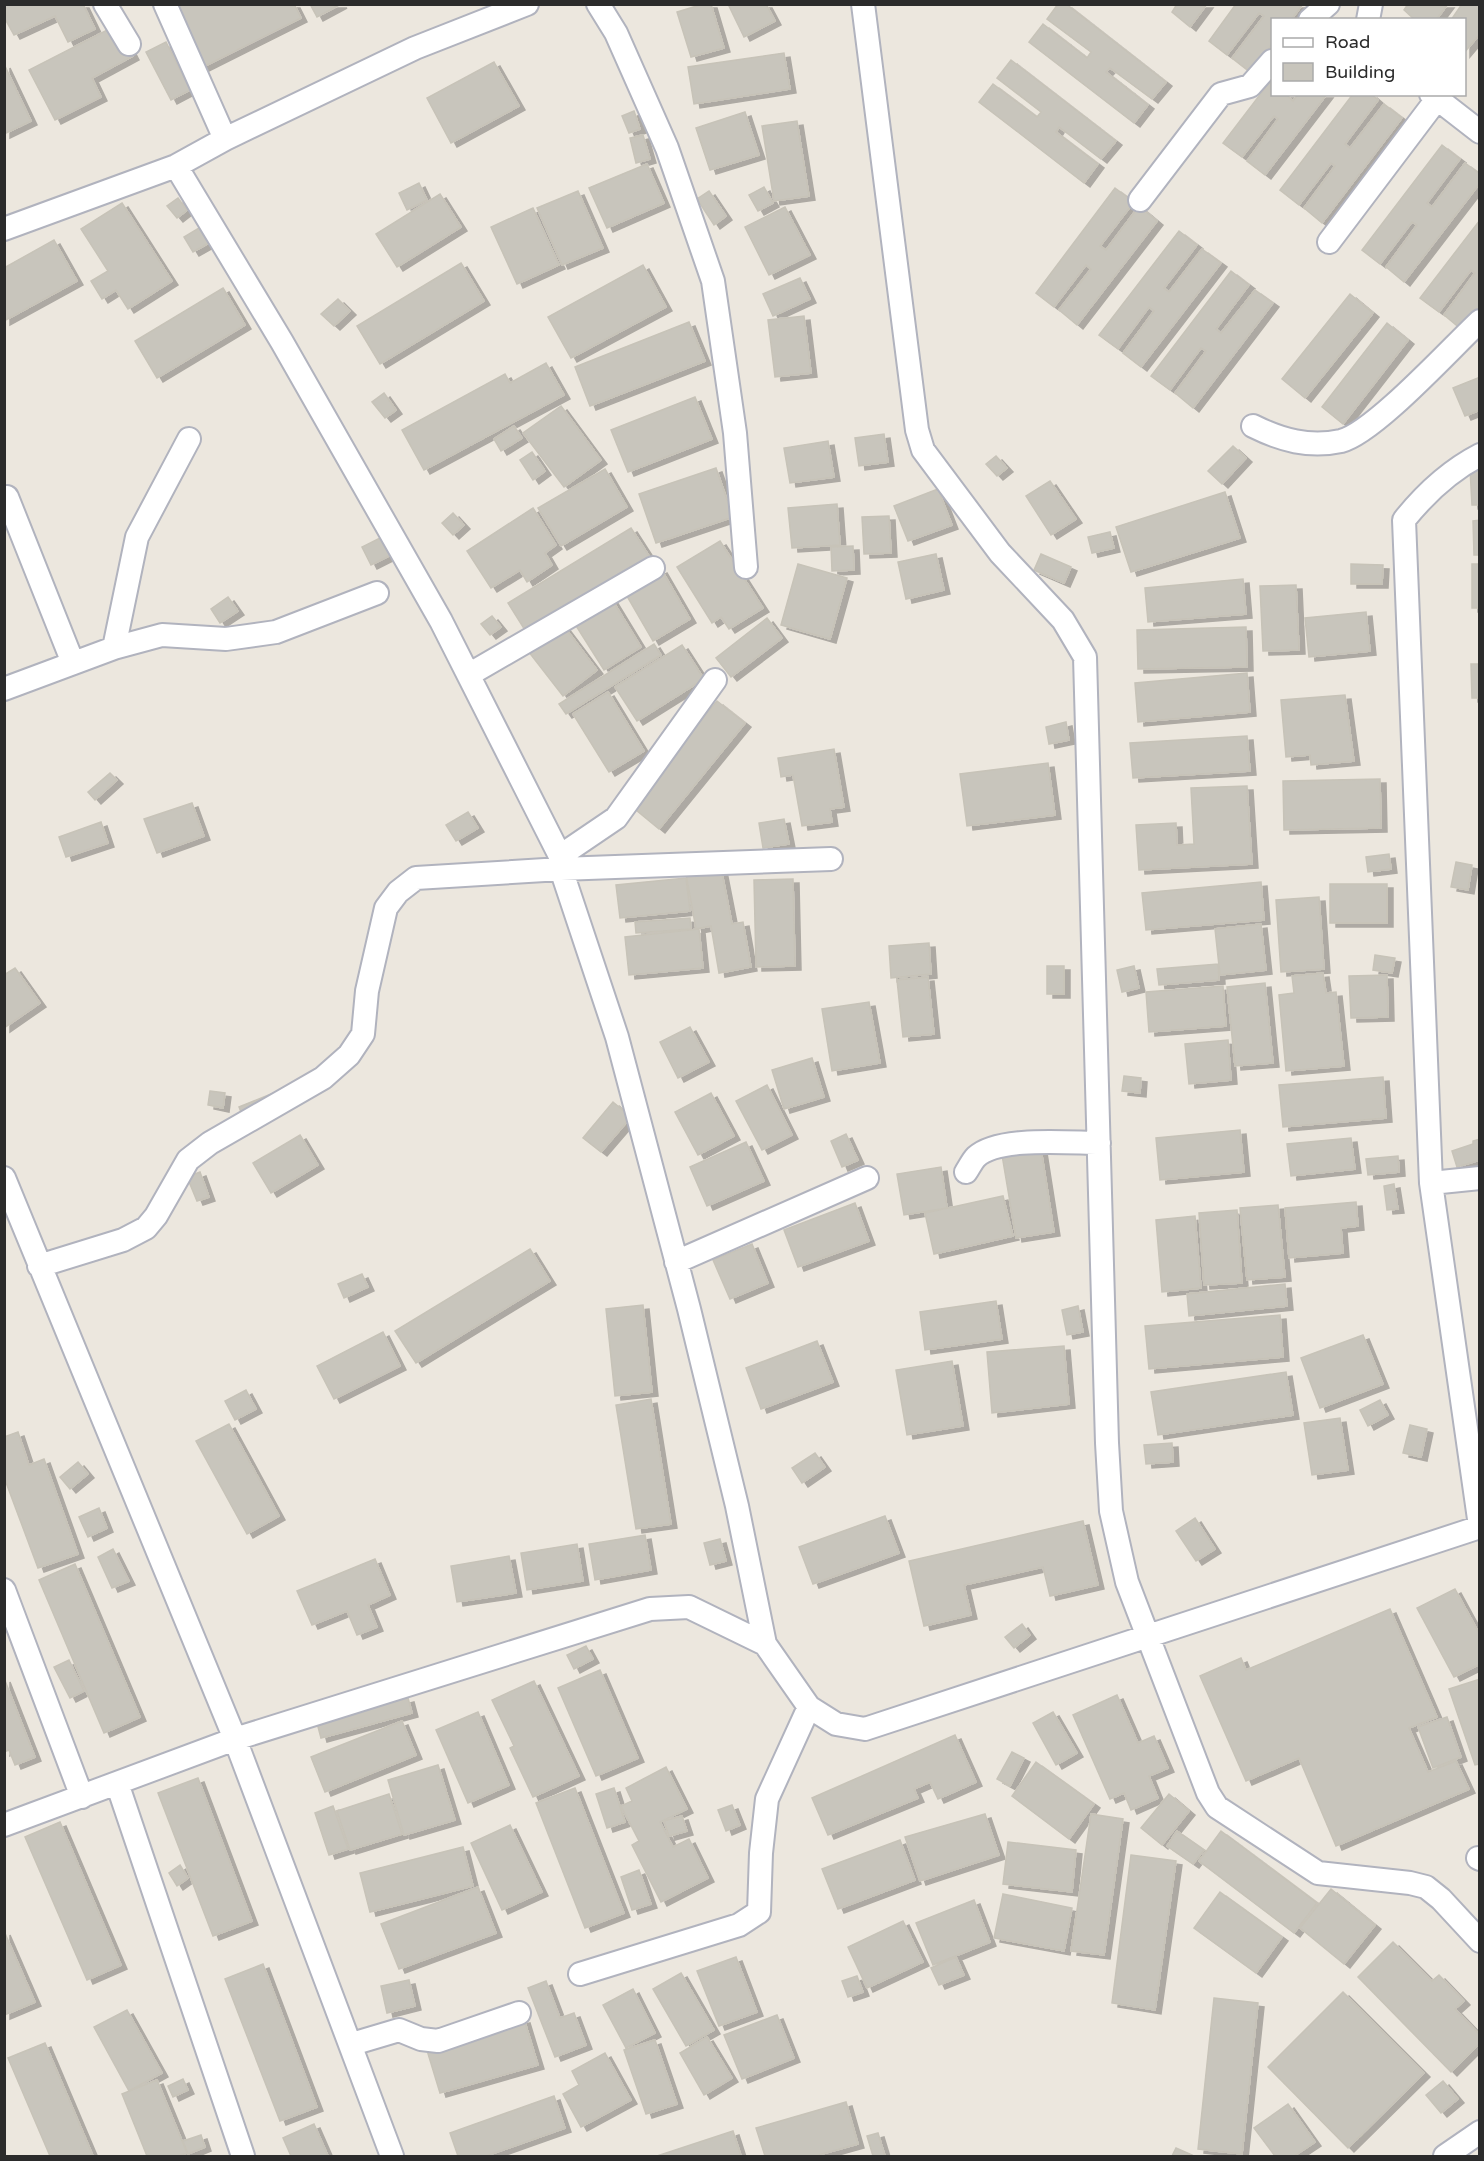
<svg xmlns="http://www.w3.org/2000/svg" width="1484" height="2161" viewBox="0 0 1484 2161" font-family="'Varela Round',sans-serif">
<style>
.building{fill:#c8c5bc;stroke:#c7c3b8;stroke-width:1.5;filter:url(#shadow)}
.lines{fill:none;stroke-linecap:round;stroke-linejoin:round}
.minor-casing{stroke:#b1b3be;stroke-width:26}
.minor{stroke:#fff;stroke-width:22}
</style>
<defs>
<filter id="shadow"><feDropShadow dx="6" dy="4" stdDeviation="0" flood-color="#0004"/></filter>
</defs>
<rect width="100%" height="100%" fill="#ece7de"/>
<path class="building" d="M4,4H83L95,29L68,42L55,16L14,35L4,17Z
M171,4H294L301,18L203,67Z
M310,4H341L317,17Z
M703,4H711L724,48L691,57L677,12Z
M728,4H766L775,21L744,37Z
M1058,4H1066L1166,82L1152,99L1110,68L1106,72L1148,105L1134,123L1029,42L1043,24L1087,58L1091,52L1047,19Z
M1177,4H1207L1190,27L1172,12Z
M1236,4H1303L1291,20H1272V44L1251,73L1232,58L1264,16L1259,13L1227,55L1209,41Z
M1408,4H1448L1436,20H1415L1404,10Z
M1462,4H1480V34L1464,53V20H1451Z
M117,25L133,56L92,78L101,97L55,120L29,70Z
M166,42L190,90L171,100L146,52Z
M784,53L790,89L694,104L688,67Z
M1011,60L1116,141L1101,159L1059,127L1056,132L1098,164L1084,183L979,102L993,84L1037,117L1041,112L997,78Z
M494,62L519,106L451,143L427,98Z
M4,64L31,121L4,134Z
M1272,79V94H1289L1288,96L1293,101L1298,94H1327L1265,175L1247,161L1278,119L1274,116L1242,157L1223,143Z
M1353,94H1371L1378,100L1345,144L1350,148L1384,104L1402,118L1322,223L1304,208L1335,166L1331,163L1299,205L1280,190Z
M634,111L640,129L629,133L622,116Z
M745,112L759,155L710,170L696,128Z
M797,121L809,196L774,201L762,126Z
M643,135L650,159L636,163L630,138Z
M1442,145L1460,159L1427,203L1432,207L1465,163L1480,174V183L1404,282L1386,267L1417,225L1412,222L1380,264L1362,250Z
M647,164L664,203L607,228L589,188Z
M419,183L427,200L407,210L399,193Z
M764,187L773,203L758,211L749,195Z
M1115,188L1134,202L1100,246L1106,250L1139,206L1157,221L1077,325L1059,310L1091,269L1086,265L1054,307L1036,293Z
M578,191L603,248L562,265L537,208Z
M709,191L726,216L714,225L697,199Z
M440,194L461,227L397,267L376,234Z
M178,198L187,210L177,218L167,206Z
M122,203L172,281L128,309L116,290L102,299L91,281L108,271L81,229Z
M785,207L810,255L769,275L745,227Z
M533,208L559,265L517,284L491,227Z
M1480,220V307L1462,330L1444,315L1475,273L1471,270L1439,312L1420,298Z
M199,228L209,243L193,252L184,237Z
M1179,231L1197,245L1164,288L1169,292L1202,249L1221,263L1141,367L1123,353L1154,311L1149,307L1118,349L1099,335Z
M54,240L77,281L4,321V268Z
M461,263L484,301L380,364L357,326Z
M643,265L666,307L571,358L548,317Z
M1231,271L1249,285L1216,329L1221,333L1255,290L1273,303L1193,408L1175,393L1206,351L1201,348L1170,390L1151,376Z
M800,278L810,299L773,316L763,294Z
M223,288L245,325L157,378L135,341Z
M1350,294L1373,313L1305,398L1282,379Z
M338,299L350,311L334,326L321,314Z
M804,316L811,373L775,377L768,320Z
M689,322L705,361L590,406L575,367Z
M1387,323L1408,340L1343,424L1322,407Z
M546,363L564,395L424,470L402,430L505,374L510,383Z
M1480,377V410L1465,416L1453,388Z
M384,393L396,410L385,418L372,402Z
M695,397L712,439L628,472L611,430Z
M561,406L601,460L564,487L523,433Z
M514,426L522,438L501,451L494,439Z
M884,434L888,462L859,466L855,438Z
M828,441L834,477L790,483L784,448Z
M1233,446L1246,458L1222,484L1208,471Z
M532,452L545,471L533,480L520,460Z
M996,456L1007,468L997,476L986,464Z
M716,468L733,517L656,543L639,494Z
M1480,468V505H1472L1470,469Z
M605,469L627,507L561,546L538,508Z
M1050,481L1076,519L1051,535L1026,496Z
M938,489L952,525L908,541L894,506Z
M1225,492L1240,538L1131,572L1116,527Z
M837,504L840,545L792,548L788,508Z
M533,508L556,545L545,553L552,565L527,582L520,570L491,588L467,551Z
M453,513L464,525L453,535L442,523Z
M889,516L891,553L864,554L862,517Z
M1480,520V555H1474L1473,521Z
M631,528L651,559L528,635L508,603Z
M1110,532L1114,548L1092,553L1088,537Z
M382,537L391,555L371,565L362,547Z
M720,541L763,608L729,629L721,617L712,623L677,567Z
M853,546L854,570L832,571L831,547Z
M936,554L944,590L906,599L898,562Z
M1041,554L1071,567L1064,583L1034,570Z
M798,564L847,578L830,639L781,625Z
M1351,564L1383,565L1382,584H1351Z
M1472,564H1480V608H1472Z
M661,569L690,619L653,641L624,591Z
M1243,579L1246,614L1148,622L1145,588Z
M1296,585L1299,650L1263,651L1260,586Z
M228,597L238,611L220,623L211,609Z
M611,598L641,647L604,670L573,621Z
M1366,612L1370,651L1309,657L1305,618Z
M492,616L501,627L490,635L481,624Z
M767,618L782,638L731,677L716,658Z
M563,625L597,670L563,696L528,651Z
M1246,627L1247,667L1138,669L1137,630Z
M654,644L661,655L566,714L559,704Z
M682,645L704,679L637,721L615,687Z
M1471,664H1480V698H1472Z
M1247,673L1250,712L1138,722L1135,683Z
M608,692L644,751L609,772L573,714Z
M1345,695L1354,761L1311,765L1310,755L1286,757L1281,700Z
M717,701L745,723L659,829L631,806Z
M1066,722L1069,740L1049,744L1046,727Z
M1247,736L1250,771L1133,778L1130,743Z
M834,749L844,807L830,809L832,822L802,826L793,775L781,777L778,758Z
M1048,763L1055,815L967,826L960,774Z
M110,773L117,780L95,800L88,792Z
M1380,779L1381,828L1284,830L1283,781Z
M1247,786L1252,864L1139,870L1136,825L1176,823L1177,845L1194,844L1191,788Z
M192,803L204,836L157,853L144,819Z
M468,812L478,828L456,841L446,825Z
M784,819L789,844L763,848L759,823Z
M101,822L108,843L66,857L59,837Z
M1389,854L1391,869L1368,872L1366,857Z
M1456,862L1472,865L1468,890L1451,887Z
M721,868L732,924L743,922L751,967L719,973L711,926L696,929L686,874Z
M686,878L690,911L620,918L616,885Z
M793,879L795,966L756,967L754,880Z
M1261,882L1264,920L1146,930L1142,893Z
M1330,884H1387V923H1330Z
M1319,897L1324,969L1281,972L1276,900Z
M690,918L691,929L636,933L635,922Z
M1261,924L1266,970L1220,975L1215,929Z
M699,929L703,968L629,975L625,937Z
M929,943L931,974L891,978L889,946Z
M1375,955L1395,958L1392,973L1373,970Z
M1218,964L1219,980L1159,985L1157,969Z
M1047,966H1064V994H1047Z
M1134,966L1139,988L1122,992L1117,970Z
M15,968L40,1003L4,1028V975Z
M1323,973L1326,993L1336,992L1344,1066L1286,1071L1279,995L1294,993L1292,976Z
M1387,975L1388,1017L1351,1018L1349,976Z
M928,977L934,1034L903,1037L897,980Z
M1265,983L1273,1063L1235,1066L1227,987Z
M1223,986L1226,1026L1149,1032L1146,992Z
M869,1002L880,1063L832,1071L822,1009Z
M690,1027L709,1062L678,1078L660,1042Z
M1228,1040L1231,1080L1189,1084L1185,1044Z
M812,1058L824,1097L784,1109L772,1070Z
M1124,1076L1141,1078L1140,1093L1122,1091Z
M1383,1077L1386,1118L1283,1127L1279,1085Z
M767,1085L792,1135L762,1150L736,1101Z
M210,1091L225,1093L223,1108L208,1105Z
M276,1092L280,1101L243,1117L239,1107Z
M711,1093L734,1136L698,1155L675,1112Z
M613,1102L631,1117L601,1152L583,1138Z
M1240,1130L1244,1172L1160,1180L1156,1138Z
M846,1134L858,1160L842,1167L831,1141Z
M300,1135L318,1165L271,1193L253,1163Z
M1351,1138L1355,1169L1291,1176L1287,1144Z
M1480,1139V1160L1457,1167L1452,1151L1473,1144V1141Z
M746,1142L764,1181L707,1206L690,1167Z
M1041,1149L1054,1232L1016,1238L1002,1155Z
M1398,1156L1399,1172L1368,1175L1366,1159Z
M941,1167L947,1208L904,1215L897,1174Z
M200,1172L209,1197L197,1201L187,1177Z
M1394,1184L1398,1209L1387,1210L1384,1186Z
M1003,1196L1013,1236L934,1254L925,1213Z
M1356,1202L1358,1226L1341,1228L1343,1253L1289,1258L1285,1208Z
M855,1203L869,1241L798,1267L784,1230Z
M1278,1205L1285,1277L1247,1280L1240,1208Z
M1237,1210L1242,1283L1204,1285L1199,1213Z
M1195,1216L1201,1288L1162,1292L1156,1220Z
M752,1244L768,1283L730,1299L713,1260Z
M530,1249L550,1281L416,1363L395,1331Z
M362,1274L368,1287L344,1298L338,1284Z
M1285,1284L1287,1306L1189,1316L1187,1294Z
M996,1301L1002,1339L925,1350L920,1312Z
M643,1305L652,1392L615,1396L606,1309Z
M1078,1306L1083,1332L1067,1335L1062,1310Z
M1280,1315L1283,1357L1149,1369L1145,1326Z
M383,1332L400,1366L334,1399L317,1366Z
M1363,1335L1383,1384L1320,1408L1301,1358Z
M817,1341L833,1382L761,1409L746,1368Z
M1064,1346L1069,1404L992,1413L987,1352Z
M952,1361L963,1426L907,1435L896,1370Z
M1286,1372L1293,1415L1158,1435L1151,1392Z
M246,1390L256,1409L235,1420L225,1401Z
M651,1399L671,1524L636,1529L616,1405Z
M1380,1400L1388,1415L1368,1426L1360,1410Z
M1340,1418L1348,1470L1312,1475L1304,1423Z
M229,1424L279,1516L247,1534L196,1441Z
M1410,1425L1427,1429L1421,1457L1403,1453Z
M18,1432L29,1465L44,1459L78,1554L38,1568L4,1477V1437Z
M1172,1443L1173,1462L1146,1464L1144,1445Z
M815,1453L825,1467L802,1483L792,1468Z
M78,1462L88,1474L70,1489L60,1477Z
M99,1508L107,1528L88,1537L79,1517Z
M885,1516L899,1553L813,1584L799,1547Z
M1195,1518L1215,1549L1196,1561L1176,1531Z
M1083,1521L1098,1585L1050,1596L1043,1567L964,1585L971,1615L924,1626L909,1561Z
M645,1535L651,1570L595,1580L589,1544Z
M720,1539L726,1561L710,1565L704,1543Z
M577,1544L583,1581L527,1590L521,1553Z
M113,1549L129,1581L112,1588L98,1557Z
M509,1556L516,1593L457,1602L451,1566Z
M375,1559L390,1595L368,1605L377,1627L357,1635L347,1611L312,1625L297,1591Z
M75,1564L140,1717L104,1733L39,1580Z
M1455,1589L1480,1635V1664L1454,1677L1417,1608Z
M1390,1609L1437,1717L1409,1728L1428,1772L1456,1761L1469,1789L1336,1846L1299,1758L1246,1781L1200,1676L1241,1658L1246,1670Z
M1022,1624L1030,1635L1014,1648L1005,1637Z
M586,1646L593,1659L574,1669L567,1655Z
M69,1660L84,1691L70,1698L54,1667Z
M600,1670L638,1758L596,1776L558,1688Z
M4,1678L35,1757L15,1765L9,1750L4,1752Z
M1480,1679V1764L1475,1765L1449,1689Z
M534,1681L579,1776L533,1797L510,1748L514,1746L492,1700Z
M1117,1695L1138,1743L1154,1736L1168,1768L1149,1776L1158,1798L1131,1810L1124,1793L1110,1799L1073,1715Z
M408,1698L412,1713L321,1738L317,1723Z
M478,1712L509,1785L468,1803L436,1730Z
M1053,1712L1077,1753L1056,1765L1033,1723Z
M1447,1717L1461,1757L1433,1768L1418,1727Z
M402,1721L416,1755L325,1792L311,1757Z
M955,1735L976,1782L938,1799L930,1782L914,1789L918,1798L828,1835L812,1798Z
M1012,1752L1024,1758L1010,1786L997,1779Z
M1036,1762L1094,1804L1069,1839L1012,1796Z
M438,1765L455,1820L404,1835L388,1780Z
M666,1767L687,1809L660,1822L673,1847L689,1839L708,1878L661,1902L632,1845L639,1841L621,1806L632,1801L626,1788Z
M198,1778L252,1921L213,1936L158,1793Z
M575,1788L624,1913L585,1928L536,1803Z
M614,1788L625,1822L607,1828L596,1794Z
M389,1794L402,1834L350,1850L337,1811Z
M1169,1794L1189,1811L1162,1845L1141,1828Z
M732,1805L740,1825L726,1831L718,1810Z
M333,1806L348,1849L329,1855L315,1813Z
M985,1814L999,1855L920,1881L905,1837Z
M1091,1814L1123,1819L1104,1955L1071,1951Z
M682,1816L687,1831L669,1836L664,1821Z
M60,1822L121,1965L87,1980L25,1837Z
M510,1825L542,1892L502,1910L471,1843Z
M1177,1831L1204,1850L1193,1864L1167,1846Z
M1221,1831L1317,1903L1294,1933L1199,1861Z
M900,1840L915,1880L838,1909L822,1869Z
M1008,1842L1076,1850L1072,1892L1003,1884Z
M463,1847L473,1886L370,1912L360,1873Z
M1131,1855L1176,1861L1155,2010L1112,2003Z
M180,1865L188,1878L177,1886L169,1873Z
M639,1870L651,1904L632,1910L621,1877Z
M478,1887L496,1933L399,1969L381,1924Z
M1331,1889L1375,1925L1344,1964L1300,1928Z
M1220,1892L1282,1937L1256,1973L1194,1928Z
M1003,1894L1072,1908L1064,1951L994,1938Z
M974,1900L990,1942L933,1965L916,1923Z
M903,1921L923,1962L867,1988L848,1947Z
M4,1931L35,2002L4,2015Z
M1393,1942L1432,1981L1439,1975L1464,2001L1455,2009L1480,2035V2043L1451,2072L1358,1977Z
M736,1957L757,2012L719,2026L697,1971Z
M956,1957L964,1975L939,1985L931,1968Z
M263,1964L317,2107L280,2121L225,1979Z
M681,1973L714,2030L686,2046L653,1989Z
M857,1976L863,1992L848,1997L842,1981Z
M409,1980L415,2006L387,2013L381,1986Z
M546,1981L560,2018L574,2013L586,2045L555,2057L528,1988Z
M633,1989L655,2033L626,2048L603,2005Z
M1343,1992L1424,2073L1348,2148L1268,2067Z
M1214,1998L1258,2003L1242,2154L1198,2149Z
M127,2010L162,2073L129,2091L94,2027Z
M777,2015L794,2058L742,2079L724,2035Z
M524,2019L538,2065L440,2093L426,2047Z
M707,2037L732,2078L704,2095L680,2053Z
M655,2040L677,2104L646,2114L624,2050Z
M45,2043L93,2156H50L8,2058Z
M605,2053L631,2100L581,2127L563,2094L579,2085L572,2071Z
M183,2079L188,2090L173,2097L168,2086Z
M157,2080L187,2153L178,2156H147L122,2094Z
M1443,2081L1458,2099L1441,2113L1426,2095Z
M554,2096L565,2128L486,2156H458L450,2133Z
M846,2102L858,2144L815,2156H765L756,2128Z
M1288,2104L1315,2142L1294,2156H1275L1254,2128Z
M314,2124L328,2156H291L283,2138Z
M733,2131L741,2156H657Z
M878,2133L885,2156H873L867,2136Z
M201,2135L205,2147L188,2154L183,2141Z
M1176,2148L1192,2155L1191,2156H1172Z"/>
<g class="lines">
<defs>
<path id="minor" d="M105,4L129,44
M165,4L225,139
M598,4L616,33L667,148L713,281L735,433L746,567
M863,4L917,430L923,450L1000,553L1063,620L1085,657L1107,1443L1111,1511L1127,1582L1208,1793L1217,1807L1318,1873L1410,1883L1426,1887L1441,1899L1480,1941
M1310,20L1328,4
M1368,20L1371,4
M1431,94L1480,132
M1140,200L1221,94L1250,86L1272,61
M4,229L176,166L225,139L415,48L527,4
M1329,242L1437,99
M1253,426C1281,440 1309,448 1341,441C1374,433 1452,347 1480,321
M1480,455C1451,470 1424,495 1404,520L1431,1183L1480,1526
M7,497L73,663
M114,648L137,537L189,439
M470,674L653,568
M4,689L114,648L162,635L226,639L276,632L377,593
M560,856L616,818L715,680
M966,1172C969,1168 972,1161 976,1157C998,1136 1070,1143 1099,1143
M4,1178L235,1739L392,2156
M1431,1183L1480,1178
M676,1262L867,1178
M39,1266L123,1240L146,1228L156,1216L188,1160L210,1143L323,1078L349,1055L363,1034L367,991L386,908L398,892L416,878L561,869L831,859
M4,1590L82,1797
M765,1644L809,1707L836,1724L865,1729L1480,1527
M117,1783L243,2156
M4,1825L235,1739L650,1609L689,1607L765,1644L737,1506L689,1309L617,1037L561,869L560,856L441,621L282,342L176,166
M1478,1858L1480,1859
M580,1974L739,1925L759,1912L761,1853L767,1799L809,1707
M352,2044L399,2030L421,2039L438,2041L519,2013
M1445,2156L1480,2132"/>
</defs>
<use href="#minor" class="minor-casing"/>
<use href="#minor" class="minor"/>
</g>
<rect width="1484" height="2161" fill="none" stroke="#2b2b2b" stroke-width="12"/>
<rect x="1271" y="18" width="195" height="78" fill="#ffffff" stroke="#aaaaaa" stroke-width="1.5"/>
<rect x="1283" y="38" width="30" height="9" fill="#ffffff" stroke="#aaaaaa" stroke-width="1.5"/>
<text x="1325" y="48" font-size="18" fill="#2b2b2b">Road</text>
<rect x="1283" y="63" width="30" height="18" fill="#c8c5bc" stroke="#aaaaaa" stroke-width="1.5"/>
<text x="1325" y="78" font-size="18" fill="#2b2b2b">Building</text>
</svg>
